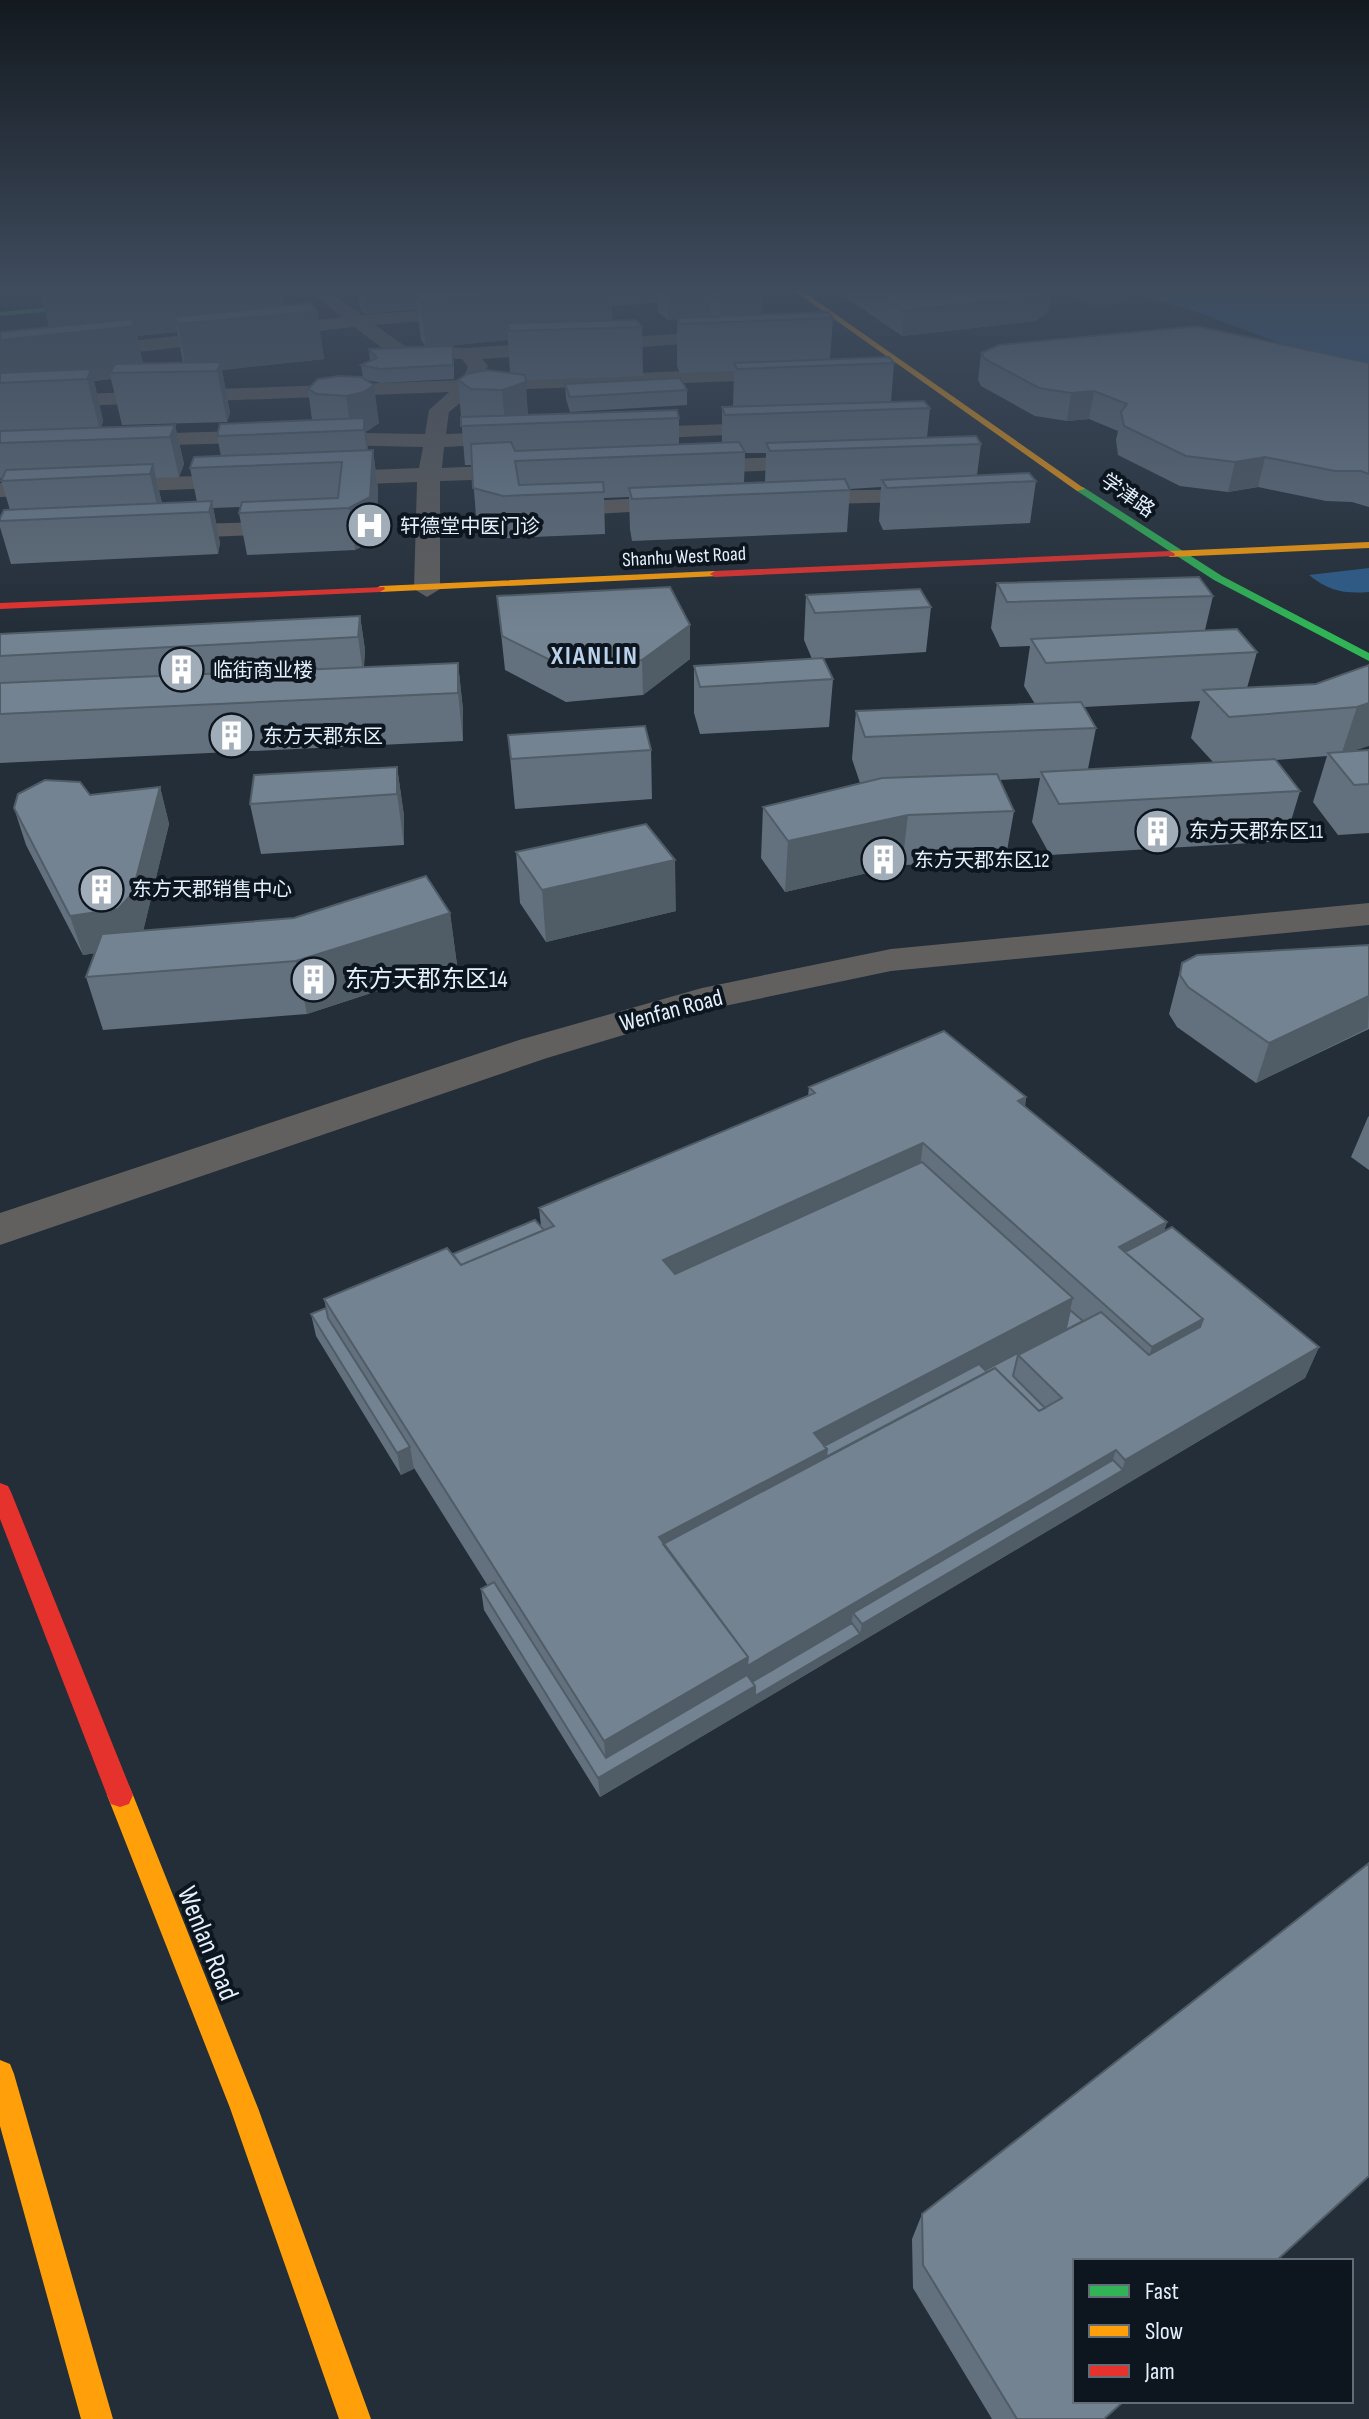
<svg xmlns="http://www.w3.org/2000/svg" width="1369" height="2419" viewBox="0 0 1369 2419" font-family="'Sofia Sans Condensed','Noto Sans SC',sans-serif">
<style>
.green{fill:#214161}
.water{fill:#2d5c8a}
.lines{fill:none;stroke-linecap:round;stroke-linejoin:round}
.street{fill:#61605f;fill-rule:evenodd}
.fast{fill:#30b455;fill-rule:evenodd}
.slow{fill:#ff9f0a;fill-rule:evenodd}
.jam{fill:#e5322d;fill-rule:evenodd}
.wall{fill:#63717e;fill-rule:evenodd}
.shaded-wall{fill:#505c66;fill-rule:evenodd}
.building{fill:#738392;stroke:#505c66;stroke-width:2}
.labels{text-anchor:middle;stroke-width:8;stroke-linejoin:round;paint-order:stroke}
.far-street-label{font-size:20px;fill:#e3f0fd;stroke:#0d151e}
.far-poi-label{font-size:20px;fill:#e3f0fd;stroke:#0d151e;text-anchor:start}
.poi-label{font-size:24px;fill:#e3f0fd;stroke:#0d151e;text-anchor:start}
.street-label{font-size:24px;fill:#e3f0fd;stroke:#0d151e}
.far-district-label{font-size:26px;font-weight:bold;letter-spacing:2px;fill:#bad2eb;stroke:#0d151e}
.near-street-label{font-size:28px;fill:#e3f0fd;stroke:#0d151e}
</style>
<rect width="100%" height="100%" fill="#232e38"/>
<path class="green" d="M1048,290H1099L1140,300L1096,306Z"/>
<path class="water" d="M1125,290H1369V376L1197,312Z
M1369,568V592C1345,594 1328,591 1309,575Z"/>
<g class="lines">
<path class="street" d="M308,290H327L362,315L479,306L488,311L479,316L375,325L405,346L467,348L736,330L745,335L736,340L482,359L488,366L482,379L793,367L803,373L793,379L475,391L449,412L446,434L521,431L532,437L521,443L444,447L442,468L531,464L542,471L531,478L440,481V589L427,597L414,589L417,482L316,486L305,479L316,472L419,468L423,447L239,443L0,450V438L239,431L425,434L429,410L449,392L0,409V397L462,380L468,367L462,359L393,356L354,327L0,368V356L342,317Z
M668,292L677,297L674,301L551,311L542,306L551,301Z
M781,422L788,424L792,428L788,432L618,440L607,434L618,428Z
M823,456L834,463L831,468L684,474L673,467L684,460Z
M252,474L263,481L260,486L0,497V483Z
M939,489L947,491L951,496L947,501L788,505L776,498L788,491Z
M688,496L700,503L696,508L545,517L533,510L545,503Z
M297,521L305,523L309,528L305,533L159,539L147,532L159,525Z
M1369,903V925L891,971L710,1009L547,1058L0,1245V1213L519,1040L702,988L891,949Z"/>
<path class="fast" d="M108,302L105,306L0,316V312Z
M1077,487H1083L1222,576L1369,653V661L1214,580L1077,491Z"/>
<path class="slow" d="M793,290H801L1085,489L1077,491Z
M1369,542V548L1170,557L1165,554L1170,551Z
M715,571L720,574L719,576L380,592L375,589L380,586Z
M120,1783L129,1786L133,1795L258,2108L371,2419H339L230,2108L107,1795L111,1786Z
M0,2060L10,2064L14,2074L113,2419H81L0,2126Z"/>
<path class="jam" d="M1170,551L1175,554L1174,556L715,577L710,574L715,571Z
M384,587L385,589L380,592L0,609V603Z
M0,1483L8,1486L11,1492L133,1795L129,1804L120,1807L111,1804L107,1795L0,1519Z"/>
</g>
<path class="wall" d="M40,290H282L284,306L317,311L324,359L222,370L230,413L227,422L122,425L111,379L94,381L103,421L101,427L175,425L184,464L179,477L156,478L162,503L197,502L190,468L221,456L217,436L312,420L308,389L363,378L361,365L370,361L369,349L426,347L421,340L417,309L364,314L360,308L358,290H625L611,292L612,320L642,327L643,376L525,380L528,415L679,418V445L722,443V407H733L734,371L680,373L677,366V319L668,320L658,312V290H762L761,315L833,318L830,359L894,363L891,402L930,408L927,438L981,444L977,475L1036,481L1030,523L883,530L879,521L881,487L850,489L847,532L632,541L630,529L629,497L604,498L605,534L507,538L477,529L472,465H465L458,380L510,373L508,340L433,347L454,361V379L381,383L366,380L379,423L369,430L366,431L368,450H373L378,490L376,539L355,550L247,555L239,513L240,507L213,508L220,543L218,554L11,564L0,527V518L10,510L0,477V332L49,327ZM177,332L183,363L143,364L137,336ZM745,453H766L765,482L744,483Z
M835,290H1051L1048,312L1035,321L902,336Z
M981,353L1369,363V507L1352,502L1326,501L1258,487L1228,492L1180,486L1118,455L1116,440L1118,431L1089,419L1067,421L1035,416L981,386L978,380Z
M565,384L687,390V405L570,412L566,399Z
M997,583L1213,596L1205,630L1257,652L1247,688L1316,684L1369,665L1352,752L1369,750V833L1338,835L1313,802L1327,756L1276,760L1300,791L1285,841L1050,855L1032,822L1040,778L1000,780L1014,811L1005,862L902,865L785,892L761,858L763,807L860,783L852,759L856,711L1035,704L1024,686L1030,646L1000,647L991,628ZM1200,701L1191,738L1213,762L1088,769L1096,728L1084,707Z
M806,595L931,607L926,652L814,659L833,679L829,727L700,734L694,713V666L812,659L804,640Z
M497,596L690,625V659L643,695L566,702L505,670Z
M360,616L365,650L364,667L458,663L463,710V741L0,763V634Z
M508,735L651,750L652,799L515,809Z
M397,767L404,816V845L261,854L250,804Z
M160,787L169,824L143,931L450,913L457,965L307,1014L103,1030L86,977L95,953L83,955L26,845L14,808L90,795Z
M516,852L676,911L546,942L520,903Z
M1369,945V1029L1256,1083L1177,1027L1169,1014L1182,963Z
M809,1087L1026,1097L1025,1107L1167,1222L1164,1231L1319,1347L1305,1378L600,1797L484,1610L481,1589L488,1586L414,1468L401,1475L316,1336L311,1314L326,1308L324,1299L453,1254L541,1226L539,1208L808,1096Z
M1369,1116V1170L1351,1157L1368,1117Z
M922,2214L1105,2419H992L913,2288L912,2239Z"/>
<path class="shaded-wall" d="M92,290H282L286,314L317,311L324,359L222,370L230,413L227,422L217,370L187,371L178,324L174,317L177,332L137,336L145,372L110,373L111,379L94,381L103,421L100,431L87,379L0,383V340L51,335L41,295Z
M361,290H625L611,292L612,328L507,323L508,340L426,348L421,300L416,293L417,309L364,314Z
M668,290H711V316L668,320Z
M721,290H762L761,318L720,322Z
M1047,290H1051L1048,312L1035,321L902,336L904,310Z
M526,382L528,420L505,424L502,390Z
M374,385L379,423L369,430L366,431L369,457V469L364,430H351L346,396Z
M1094,391L1089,419L1067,421L1071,393Z
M175,425L184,464L179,477L170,437Z
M373,450L378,490L376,539L355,550L349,508Z
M1265,457L1258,487L1228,492L1235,462Z
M153,464L162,504L159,515L150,474Z
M212,501L220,543L218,554L209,512Z
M360,616L365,650L363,672L358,637Z
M690,625V659L643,695L642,660Z
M458,663L463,710V741L458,693Z
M1369,703V746L1341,755L1357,707Z
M397,767L404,816V845L397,794Z
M160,787L169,824L143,932L130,948L83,955L70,916Z
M908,815L902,865L785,892L788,841Z
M675,860L676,911L546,942L542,890Z
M450,913L457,965L307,1014L296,961Z
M1369,996L1368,1028L1256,1083L1269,1043Z
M1026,1097L1019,1138L1018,1101Z
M923,1143L918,1184L664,1301L663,1260Z
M1167,1222L1154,1263L1136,1273L1119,1247Z
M1073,1298L1063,1339L1018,1355L675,1568L659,1537L814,1433Z
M1203,1319L1189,1359L1139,1387L1152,1347Z
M1319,1347L1305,1378L600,1797L598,1778L607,1773L604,1741L748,1657L1116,1450L1106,1480L1122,1471L1125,1460ZM853,1613L862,1624L860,1634L850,1633Z
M410,1447L414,1469L401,1475L397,1453Z"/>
<path class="building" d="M40,290H92L41,295Z
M448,290H536L421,300L416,293Z
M874,290H1047L1038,296L904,310Z
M311,303L317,311L178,324L174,317Z
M828,312L833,318L679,324L677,318Z
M131,319L135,326L0,340V332Z
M636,320L642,327L510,331L507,323Z
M1197,326L1369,363V474L1361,471H1335L1265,457L1235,462L1186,456L1124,426L1121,412L1127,404L1094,391L1071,393L1039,388L985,359L981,353L999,345Z
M453,346V365L380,369L361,365L377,358L369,349Z
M889,357L894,363L737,369L734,363Z
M221,362L217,371L110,373L115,364Z
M91,369L87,379L0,383V373Z
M487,370L525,375L526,382L502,390L471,389L458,380L467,374Z
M339,376L361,377L374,385L364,392L346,396L317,394L308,389L318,379Z
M680,378L687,390L570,397L565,384Z
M924,401L930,408L725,415L722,407Z
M677,410L679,418L461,426V417Z
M364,418V430L217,436L220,424Z
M175,425L170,437L0,443V431Z
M976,436L981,444L770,451L766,443Z
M511,442L515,451L739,442L745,452L515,461L519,485L603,482L604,492L503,496L473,488L471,444Z
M373,450L370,497L349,508L239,513L242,502L338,498L342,462L190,468L194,457Z
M153,464L150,474L1,481L6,470Z
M1029,473L1036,481L887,488L882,480Z
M845,479L850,490L632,499L629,488Z
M212,501L209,512L0,521V518L4,510Z
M1199,577L1213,596L1007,602L997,583Z
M670,587L690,625L642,660L564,667L502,636L497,596Z
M920,589L931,607L815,613L806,595Z
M360,616L358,637L0,656V634Z
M1237,629L1257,652L1046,663L1031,639Z
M823,658L833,679L700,687L694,666Z
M458,663V693L0,714V683Z
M1369,665V703L1357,707L1229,717L1203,690L1316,684Z
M1081,702L1096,728L865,737L856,711Z
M645,726L651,750L511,759L508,735Z
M1369,750V784L1354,785L1328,753Z
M1275,759L1300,791L1059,804L1041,772Z
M397,767V794L250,804L254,775Z
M997,774L1014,811L908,815L788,841L763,807L882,778Z
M45,780L80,782L90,795L160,787L132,894L118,909L70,916L14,808L18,794Z
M646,824L675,860L542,890L516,852Z
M426,876L450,913L296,961L86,977L102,934L294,918Z
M1369,945V996L1269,1043L1188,987L1180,975L1182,963L1197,955Z
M944,1031L1026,1097L1018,1101L1167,1222L1119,1247L1203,1319L1152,1347L923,1143L663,1260L675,1274L922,1162L1073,1298L814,1433L827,1449L659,1537L748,1657L604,1741L324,1299L447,1248L461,1265L554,1226L539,1208L815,1093L809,1087Z
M535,1220L544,1230L461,1265L453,1254Z
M1172,1227L1319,1347L1125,1460L1116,1450L747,1666L748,1657L663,1544L995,1368L1039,1411L1062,1398L1018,1355L1101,1312L1149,1355L1200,1327L1203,1319L1125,1252Z
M326,1308L328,1318L410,1447L397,1453L311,1314Z
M1070,1310L1083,1321L1018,1355L1013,1376L1045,1408L1039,1411L995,1368L987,1372L985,1370L1066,1328Z
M979,1364L987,1372L826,1457L827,1449L824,1446Z
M1113,1460L1123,1470L862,1624L853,1613Z
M494,1582L606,1758L747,1675L755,1686L598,1778L481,1589Z
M852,1623L860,1634L755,1696V1686L752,1682Z
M1369,1863V2176L1276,2261H1075V2401H1124L1104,2419H1017L923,2265L922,2214Z"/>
<linearGradient id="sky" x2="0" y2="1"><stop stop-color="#13191f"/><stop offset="0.46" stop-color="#3f4c5e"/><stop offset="1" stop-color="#3f4c5e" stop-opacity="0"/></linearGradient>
<rect width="1369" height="629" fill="url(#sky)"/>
<defs>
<symbol id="hospital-disc" viewBox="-11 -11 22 22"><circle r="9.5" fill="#a0acb8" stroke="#0d151e"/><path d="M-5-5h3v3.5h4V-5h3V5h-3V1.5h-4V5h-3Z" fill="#fff"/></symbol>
<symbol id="building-disc" viewBox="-11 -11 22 22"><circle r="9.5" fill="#a0acb8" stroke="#0d151e"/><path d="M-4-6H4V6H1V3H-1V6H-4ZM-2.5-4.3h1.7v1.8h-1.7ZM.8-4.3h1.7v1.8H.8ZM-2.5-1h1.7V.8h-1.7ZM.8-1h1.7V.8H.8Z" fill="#fff"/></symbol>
</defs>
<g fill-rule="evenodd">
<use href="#hospital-disc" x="344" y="500" width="51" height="51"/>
<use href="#building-disc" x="156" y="644" width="51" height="51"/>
<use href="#building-disc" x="206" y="710" width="51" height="51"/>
<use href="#building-disc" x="1132" y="806" width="51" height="51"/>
<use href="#building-disc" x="858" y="834" width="51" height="51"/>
<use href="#building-disc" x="76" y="864" width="51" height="51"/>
<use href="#building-disc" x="288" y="954" width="51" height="51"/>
</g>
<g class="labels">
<g class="far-street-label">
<text transform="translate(1128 495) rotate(35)" y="7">学津路</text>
<text transform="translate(684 556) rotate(-3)" y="7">Shanhu West Road</text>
</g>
<g class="far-poi-label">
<text x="400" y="533">轩德堂中医门诊</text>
<text x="213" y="677">临街商业楼</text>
<text x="263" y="743">东方天郡东区</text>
<text x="1189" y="838">东方天郡东区11</text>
<text x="914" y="867">东方天郡东区12</text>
<text x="132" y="896">东方天郡销售中心</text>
</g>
<g class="poi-label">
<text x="345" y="987">东方天郡东区14</text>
</g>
<g class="street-label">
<text transform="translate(671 1010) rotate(-15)" y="8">Wenfan Road</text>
</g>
<g class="far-district-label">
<text x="595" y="664">XIANLIN</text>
</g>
<g class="near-street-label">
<text transform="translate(209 1943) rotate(68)" y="10">Wenlan Road</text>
</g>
</g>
<rect x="1073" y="2259" width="280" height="144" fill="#0d151e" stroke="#636d77" stroke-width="2"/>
<rect x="1089" y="2285" width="40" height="12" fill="#30b455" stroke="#636d77" stroke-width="2"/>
<text x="1145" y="2299" font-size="24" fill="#e3f0fd">Fast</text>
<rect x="1089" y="2325" width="40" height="12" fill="#ff9f0a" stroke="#636d77" stroke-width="2"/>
<text x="1145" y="2339" font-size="24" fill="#e3f0fd">Slow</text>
<rect x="1089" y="2365" width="40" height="12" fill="#e5322d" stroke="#636d77" stroke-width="2"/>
<text x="1145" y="2379" font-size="24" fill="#e3f0fd">Jam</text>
</svg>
